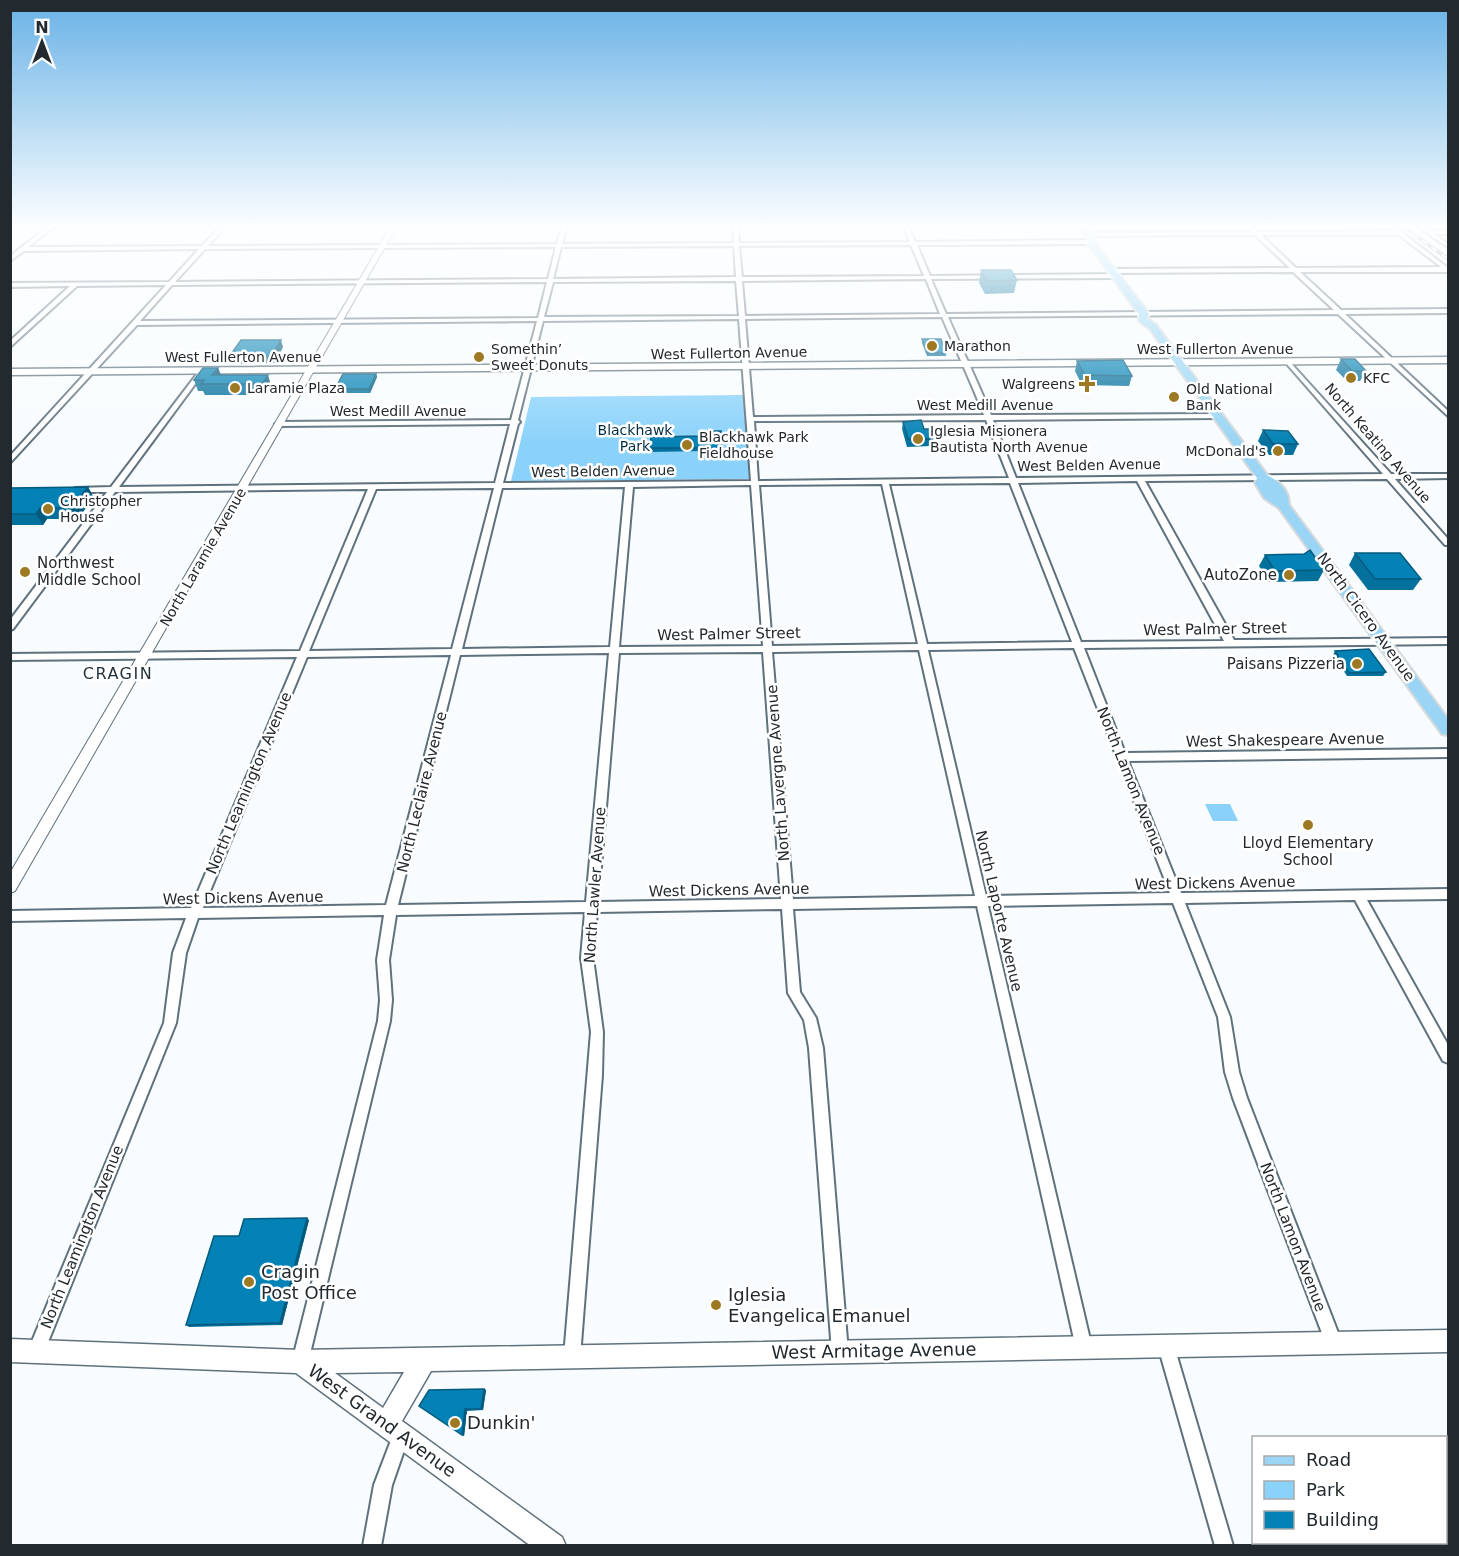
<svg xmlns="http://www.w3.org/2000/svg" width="1459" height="1556" viewBox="0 0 1459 1556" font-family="'DejaVu Sans',sans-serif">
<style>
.green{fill:#8bd2fb}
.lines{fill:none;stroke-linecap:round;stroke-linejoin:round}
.minor-casing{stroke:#5f717d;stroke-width:4}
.tertiary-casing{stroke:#5f717d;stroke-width:2}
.secondary-casing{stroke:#5f717d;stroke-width:3}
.primary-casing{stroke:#d7d9da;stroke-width:4}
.minor{fill:#fff;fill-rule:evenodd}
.tertiary{fill:#fff;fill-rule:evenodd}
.secondary{fill:#fff;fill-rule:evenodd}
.primary{fill:#9ad5f5;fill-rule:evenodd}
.rail-casing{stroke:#6b7175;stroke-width:4}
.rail{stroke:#fff;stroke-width:2;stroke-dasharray:6;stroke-linecap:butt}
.wall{fill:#04709c}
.shaded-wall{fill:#045b7f}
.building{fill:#0582b5;stroke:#045b7f;stroke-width:1.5}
.poi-dot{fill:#9d7924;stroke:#fff;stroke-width:2}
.labels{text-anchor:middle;stroke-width:5;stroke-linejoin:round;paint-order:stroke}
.far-poi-label{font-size:14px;fill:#222a2f;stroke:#fff;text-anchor:start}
.far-street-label{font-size:14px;fill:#222a2f;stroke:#fff}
.far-park-label{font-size:14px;fill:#002e43;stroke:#fff}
.poi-label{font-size:15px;fill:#222a2f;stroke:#fff;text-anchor:end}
.street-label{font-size:15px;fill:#222a2f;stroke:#fff}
.neighbourhood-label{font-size:16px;letter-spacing:1.5px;fill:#1f2f39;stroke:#fff}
.near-poi-label{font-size:18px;fill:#222a2f;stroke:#fff;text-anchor:start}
.near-street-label{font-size:18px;fill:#222a2f;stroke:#fff}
</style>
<rect width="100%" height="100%" fill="#f8fcfe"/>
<path class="green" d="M744,395L751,479L511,481L531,397Z
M1205,804H1230L1238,821H1213Z"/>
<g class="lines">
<defs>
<path id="minor" d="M49,226H55L28,247L202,246L221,226H226L208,246L557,244L562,226H567L562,244L734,243L733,226H738L739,243L910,242L903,226H908L915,242L1093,240L1096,242L1093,244L917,245L930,276L1116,274L1119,276L1116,278L931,279L946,314L1334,310L1293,272L1112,273L1109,271L1112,269L1290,268L1255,235L1088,236L1090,233L1252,232L1246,226H1251L1258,232L1395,231L1392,229L1395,227L1448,268V272H1300L1341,310L1448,309V313L1345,314L1448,411V416L1338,314L948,317C962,350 978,382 991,415L1218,414L1221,416L1218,418L993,420L1016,478L1383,474L1286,363L1285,362L1288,360L1391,474H1448V478L1395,479L1448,539V545H1445L1387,479L1145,481L1234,640L1448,638V644L1084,648L1125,753L1448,749V757L1128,761L1181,893L1448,889V899L1367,900L1448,1045V1063L1443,1061L1355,900L1185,903L1230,1017L1239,1072L1247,1098L1342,1343L1340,1349L1334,1351L1328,1349L1233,1098L1225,1072L1218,1017L1173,903L988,906L1092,1348L1090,1354L1084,1356L1078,1354L1076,1348L977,906L793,909L800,992L816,1018L823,1048L848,1352L846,1358L840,1360L834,1358L832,1352L809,1048L804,1020L788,993L782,909L597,912L593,958L603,1032L602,1075L580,1357L578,1363L572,1365L566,1363L564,1357L591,1032L581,958L585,912L396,915L389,960L392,1000L390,1021L308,1362L306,1368L300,1370L294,1368L292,1362L378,1021L380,1000L377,960L384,915L198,918L186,953L176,1023L42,1357L36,1359L30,1357L28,1351L164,1023L173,953L186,918L10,921V911L191,908L297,657L10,660V654L300,651L368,489L115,492L13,629L10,630V620L107,492H75L71,490L75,488L111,487L200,370L202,369L205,371L204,372L119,487L495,483L510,424L279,426L275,424L279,422L511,420L537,321L137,325L10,463V456L166,285L77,286L10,347V341L70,286L10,287V283L169,282L199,249L24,251L10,261V256ZM1261,235H1399L1441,267L1296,268ZM911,245L924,276L742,277L739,246ZM734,246L736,277L553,279L561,247ZM556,247L548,279L175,282L205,249ZM926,279L940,314L745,316L742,281ZM736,281L739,316L544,317L553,282ZM547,282L538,318L140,321L172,285ZM942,317C956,350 971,382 984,415L753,417L745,319ZM739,319L751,481L503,483L518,424L520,422L518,420L543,321ZM986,420L1009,478L758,481L754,421ZM1137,481L1224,641L1081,642L1018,483ZM1010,483L1072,642L927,644L889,484ZM882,484L918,644L772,646L759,485ZM751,485L763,646L619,647L633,487ZM625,487L610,647L462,649L502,488ZM494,488L452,649L309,651L376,489ZM1074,648L1170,893L986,896L928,650ZM919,650L975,896L793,899L772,652ZM763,652L781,899L598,902L619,653ZM609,653L586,902L398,905L460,655ZM451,655L386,905L203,908L307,657Z
M1417,226H1423L1430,231H1448V234H1434L1448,244V247Z
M1166,1338L1172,1340L1174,1346L1233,1546H1215L1158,1346L1160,1340Z
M401,1428L407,1430L409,1436L392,1485L381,1546H363L374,1485L395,1430Z"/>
<path id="tertiary" d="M391,226H397L15,891L10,893V873Z"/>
<path id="secondary" d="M1448,357V363L10,375V369Z
M1448,1330V1352L431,1371L402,1421L562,1537L566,1546H531L296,1373L10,1362V1339L300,1350ZM404,1372L383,1408L335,1373Z"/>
<path id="primary" d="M1075,226H1083L1095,235L1096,244L1149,314L1147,318L1156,325L1267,475C1280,482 1289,490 1289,505L1448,719V735L1442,734L1279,508L1264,498L1255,483L1257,478L1150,329L1139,321V314L1088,244V238Z"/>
</defs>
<use href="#minor" class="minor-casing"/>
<use href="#tertiary" class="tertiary-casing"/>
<use href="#secondary" class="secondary-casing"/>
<use href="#primary" class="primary-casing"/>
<use href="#minor" class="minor"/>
<use href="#tertiary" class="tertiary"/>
<use href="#secondary" class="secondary"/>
<use href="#primary" class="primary"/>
<defs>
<path id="rail" d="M1403,226L1448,259"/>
</defs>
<use href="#rail" class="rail-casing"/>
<use href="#rail" class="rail"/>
</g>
<path class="wall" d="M981,270L1017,280L1014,293L985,294L979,283Z
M922,339L946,353V356H927L922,343Z
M283,347L274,363L232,364L229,357Z
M1341,359L1366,371L1360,381H1347L1336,370Z
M1077,361L1132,376L1129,386L1082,385L1075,371Z
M218,368L221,375L271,385L266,395H205L203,391H198L194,380Z
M376,374L377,377L370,393H336L335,389Z
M903,422L924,429L933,439L931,446L907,447L902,429Z
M1263,430L1298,444L1293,455H1269L1258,441Z
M721,431V456H704V451L650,452V448L704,436Z
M88,487L94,498L77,519H47L43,525H11L10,526V488Z
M1355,553L1421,579L1413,590H1368L1349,565Z
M1265,555L1324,570L1318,581L1269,582L1259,566Z
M1335,651L1386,672L1383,676H1347L1333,655Z
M309,1220L282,1325L189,1327L186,1325L239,1236Z
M484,1389L486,1390L483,1410L467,1411L464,1436L419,1406Z"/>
<path class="shaded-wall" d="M281,340L283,347L274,363L271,356Z
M218,368L222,378L212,375Z
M376,374L377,377L370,393L369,389Z
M268,375L271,385L266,395L262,384Z
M88,487L94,498L77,519L71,508Z
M40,508L47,519L43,525L36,514Z
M307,1218L309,1220L282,1325L280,1323Z
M484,1389L486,1390L483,1410L481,1409Z
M465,1409L467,1411L464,1436L462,1435Z"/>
<path class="building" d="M981,270H1011L1017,280L987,281Z
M922,339H941L946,353H927Z
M241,340H281L271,356L229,357Z
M1341,359H1355L1366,371H1352Z
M1123,360L1132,376L1085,375L1077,361Z
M203,368H218L212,375H268L262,384H201L204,380H194Z
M343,374H376L369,389H335Z
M921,420L924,429H930L933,439H908L903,422Z
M1263,430L1288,431L1298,444H1273Z
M704,431H721V453H704V448H650L651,437L704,436Z
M88,487L71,508H40L36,514H10V488Z
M1310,550L1324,570L1275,571L1265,555L1304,554Z
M1355,553H1400L1421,579H1375Z
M1369,649L1386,672L1349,673L1335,651Z
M307,1218L280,1323L186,1325L214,1236H239L244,1219Z
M484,1389L481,1409H465L462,1435L419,1406L429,1390Z"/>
<linearGradient id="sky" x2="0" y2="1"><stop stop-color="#69b2e6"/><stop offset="0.51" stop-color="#fcfeff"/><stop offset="1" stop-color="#fcfeff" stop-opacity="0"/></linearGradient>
<rect width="1459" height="443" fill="url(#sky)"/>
<g class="poi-dot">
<circle cx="932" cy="346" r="6"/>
<circle cx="479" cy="357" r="6"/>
<circle cx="1351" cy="378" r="6"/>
<path d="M1084 375h6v6h6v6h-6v6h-6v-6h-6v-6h6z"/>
<circle cx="235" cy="388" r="6"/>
<circle cx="1174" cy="397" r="6"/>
<circle cx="918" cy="439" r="6"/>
<circle cx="687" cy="445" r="6"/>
<circle cx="1278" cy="451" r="6"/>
<circle cx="48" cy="509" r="6"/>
<circle cx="25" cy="572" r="6"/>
<circle cx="1289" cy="575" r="6"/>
<circle cx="1357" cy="664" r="6"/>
<circle cx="1308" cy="825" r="6"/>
<circle cx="249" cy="1282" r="6"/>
<circle cx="716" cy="1305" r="6"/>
<circle cx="455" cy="1423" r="6"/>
</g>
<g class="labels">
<g class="far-poi-label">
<text x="944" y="351">Marathon</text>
<text x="491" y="354">Somethin’<tspan x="491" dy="16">Sweet Donuts</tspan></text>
<text x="1363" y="383">KFC</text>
<text x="1075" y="389" text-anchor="end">Walgreens</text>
<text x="247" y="393">Laramie Plaza</text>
<text x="1186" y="394">Old National<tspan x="1186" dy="16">Bank</tspan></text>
<text x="930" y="436">Iglesia Misionera<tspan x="930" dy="16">Bautista North Avenue</tspan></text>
<text x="699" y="442">Blackhawk Park<tspan x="699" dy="16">Fieldhouse</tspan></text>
<text x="1266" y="456" text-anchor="end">McDonald's</text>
<text x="60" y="506">Christopher<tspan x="60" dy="16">House</tspan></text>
</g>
<g class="far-street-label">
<text x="1215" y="354">West Fullerton Avenue</text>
<text transform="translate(729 353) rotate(-1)" y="5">West Fullerton Avenue</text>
<text x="243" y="362">West Fullerton Avenue</text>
<text x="985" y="410">West Medill Avenue</text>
<text x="398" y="416">West Medill Avenue</text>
<text transform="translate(1378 443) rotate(49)" y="5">North Keating Avenue</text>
<text transform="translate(1089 465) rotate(-1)" y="5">West Belden Avenue</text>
<text transform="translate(603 471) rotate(-1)" y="5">West Belden Avenue</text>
<text transform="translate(203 557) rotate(-60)" y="5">North Laramie Avenue</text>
</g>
<g class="far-park-label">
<text x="635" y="435">Blackhawk<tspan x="635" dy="16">Park</tspan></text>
</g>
<g class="poi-label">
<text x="37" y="568" text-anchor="start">Northwest<tspan x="37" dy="17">Middle School</tspan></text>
<text x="1277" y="580">AutoZone</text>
<text x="1345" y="669">Paisans Pizzeria</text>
<text x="1308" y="848" text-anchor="middle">Lloyd Elementary<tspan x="1308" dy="17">School</tspan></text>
</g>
<g class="street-label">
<text transform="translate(1366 617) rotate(54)" y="5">North Cicero Avenue</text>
<text transform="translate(1215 629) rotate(-1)" y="5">West Palmer Street</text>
<text transform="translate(729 634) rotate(-1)" y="5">West Palmer Street</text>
<text transform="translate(1285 740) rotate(-1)" y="5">West Shakespeare Avenue</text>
<text transform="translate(778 773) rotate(-94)" y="5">North Lavergne Avenue</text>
<text transform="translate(1131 781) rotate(68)" y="5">North Lamon Avenue</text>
<text transform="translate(249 783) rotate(-67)" y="5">North Leamington Avenue</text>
<text transform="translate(422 792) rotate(-76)" y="5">North Leclaire Avenue</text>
<text transform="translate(1215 883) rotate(-1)" y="5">West Dickens Avenue</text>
<text transform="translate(595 885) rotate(-86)" y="5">North Lawler Avenue</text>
<text transform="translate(729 890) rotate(-1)" y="5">West Dickens Avenue</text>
<text transform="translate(243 898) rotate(-1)" y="5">West Dickens Avenue</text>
<text transform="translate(999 911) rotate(77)" y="5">North Laporte Avenue</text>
<text transform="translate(82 1237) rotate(-68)" y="5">North Leamington Avenue</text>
<text transform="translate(1293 1237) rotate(69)" y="5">North Lamon Avenue</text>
</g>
<g class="neighbourhood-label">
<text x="118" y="679">CRAGIN</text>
</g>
<g class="near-poi-label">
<text x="261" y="1278">Cragin<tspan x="261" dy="21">Post Office</tspan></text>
<text x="728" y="1301">Iglesia<tspan x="728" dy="21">Evangelica Emanuel</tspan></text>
<text x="467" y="1429">Dunkin'</text>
</g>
<g class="near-street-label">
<text transform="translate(874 1351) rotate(-1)" y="6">West Armitage Avenue</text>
<text transform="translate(382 1421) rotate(36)" y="6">West Grand Avenue</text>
</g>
</g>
<rect width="1459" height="1556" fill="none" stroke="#222a2f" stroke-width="24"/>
<rect x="1252" y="1436" width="195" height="108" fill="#ffffff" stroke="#a7aaac" stroke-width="1.5"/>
<rect x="1264" y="1456" width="30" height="9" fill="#9ad5f5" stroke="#a7aaac" stroke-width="1.5"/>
<text x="1306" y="1466" font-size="18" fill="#222a2f">Road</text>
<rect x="1264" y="1481" width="30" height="18" fill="#8bd2fb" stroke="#a7aaac" stroke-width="1.5"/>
<text x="1306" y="1496" font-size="18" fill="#222a2f">Park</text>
<rect x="1264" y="1511" width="30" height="18" fill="#0582b5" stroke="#a7aaac" stroke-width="1.5"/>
<text x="1306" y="1526" font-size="18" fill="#222a2f">Building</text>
<g transform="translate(42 42)" stroke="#ffffff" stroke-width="4.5" paint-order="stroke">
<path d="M0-4.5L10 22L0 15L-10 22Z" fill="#222a2f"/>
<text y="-9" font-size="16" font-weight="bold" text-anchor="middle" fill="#222a2f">N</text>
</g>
</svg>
